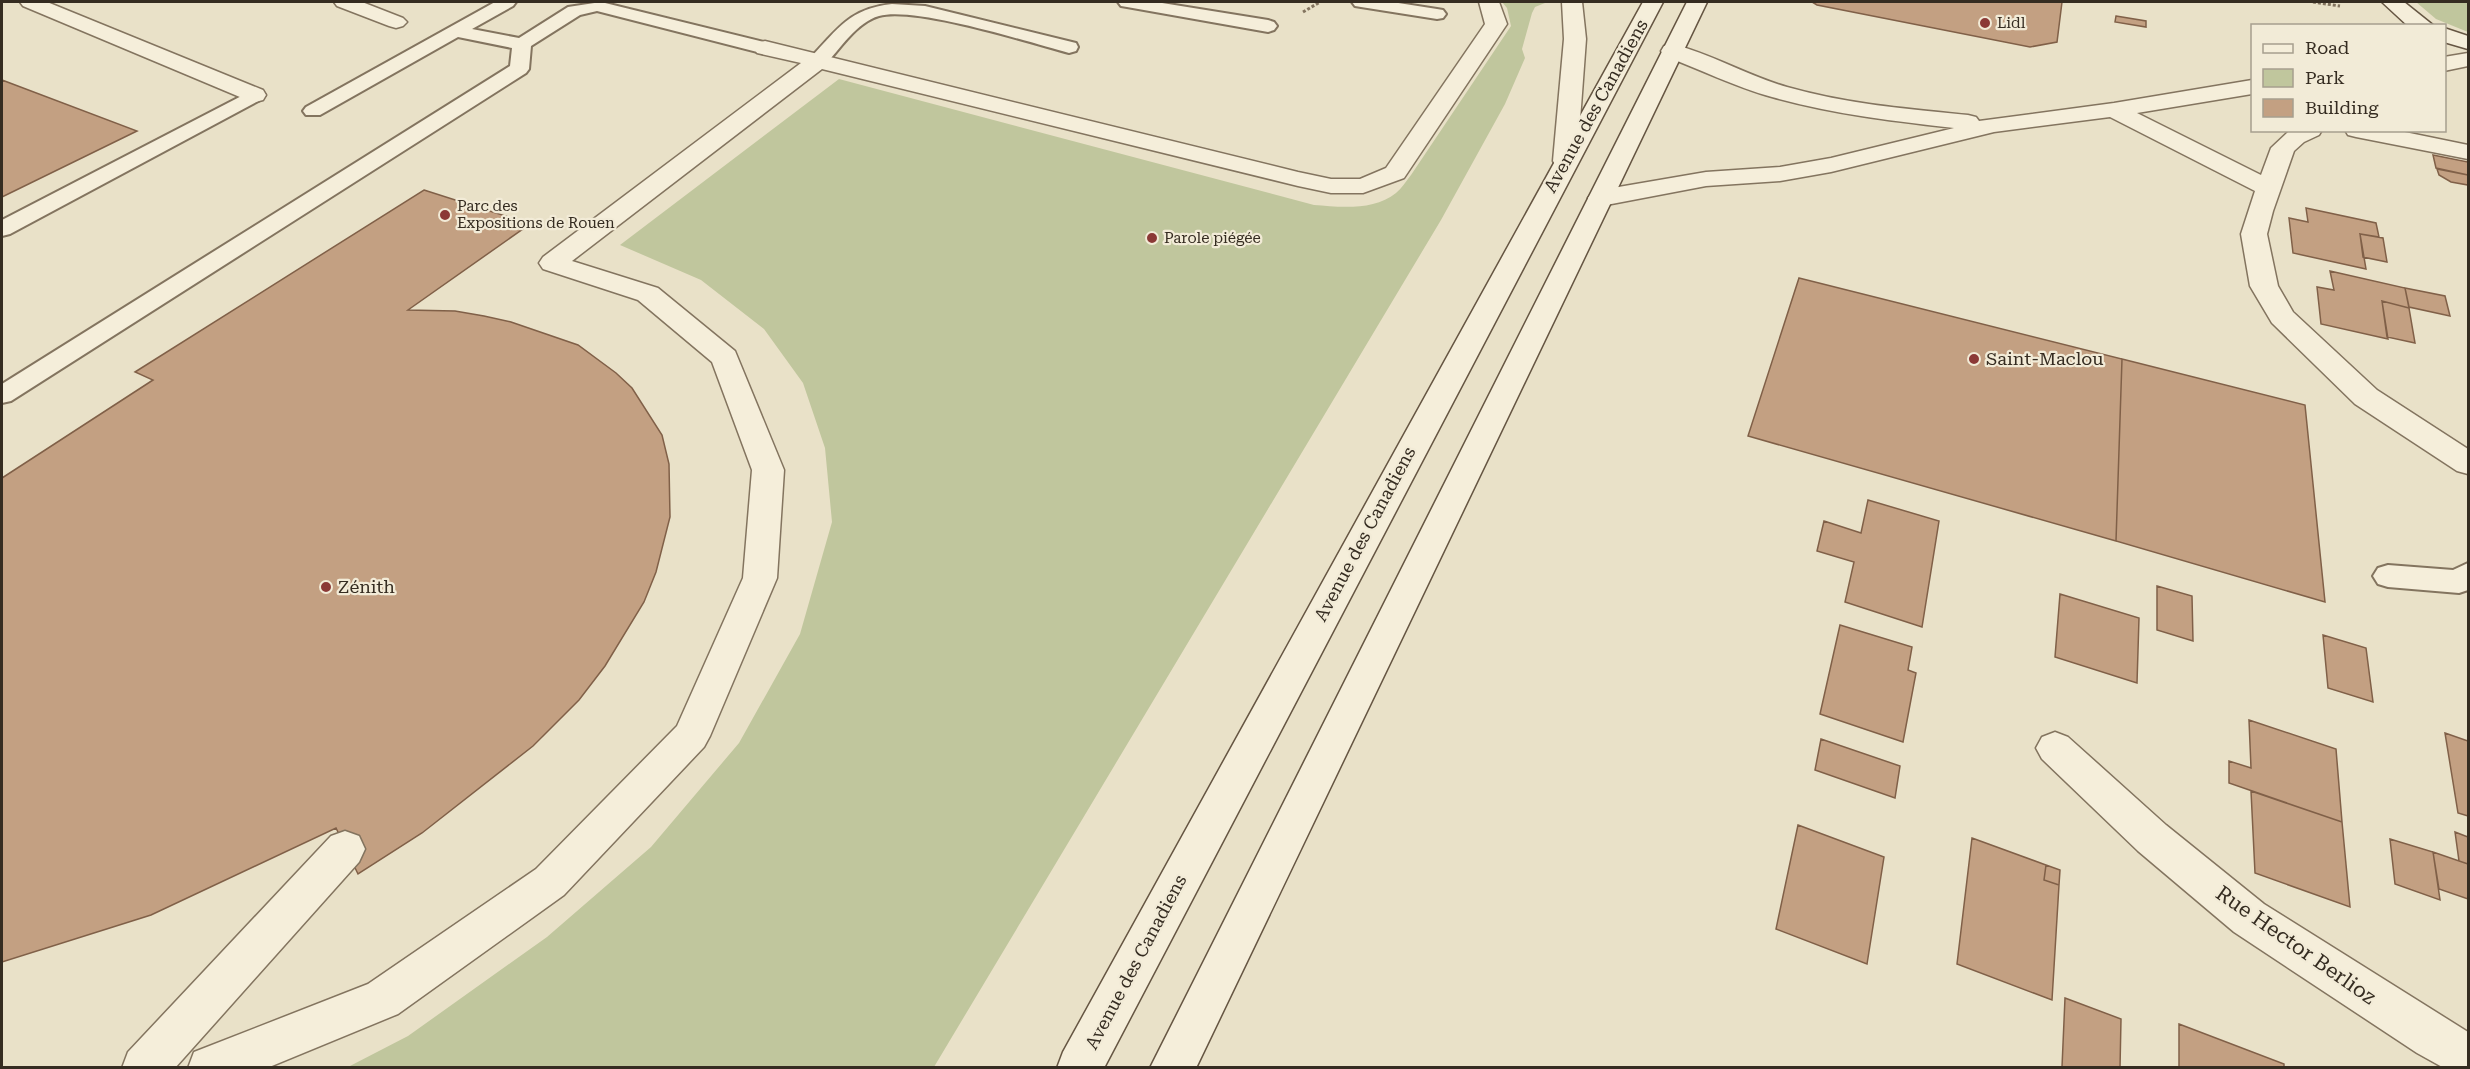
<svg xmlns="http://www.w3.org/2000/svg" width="2470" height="1069" viewBox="0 0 2470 1069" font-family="'Roboto Serif',serif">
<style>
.green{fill:#c0c69d}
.building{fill:#c3a082;stroke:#806048;stroke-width:1.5}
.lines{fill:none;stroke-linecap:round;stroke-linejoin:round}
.lane-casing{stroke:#83745f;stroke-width:4}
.street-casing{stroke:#83745f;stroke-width:3}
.secondary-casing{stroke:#655542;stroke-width:3}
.path{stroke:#83745f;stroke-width:3;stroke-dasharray:3 2;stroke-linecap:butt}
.lane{fill:#f5eeda;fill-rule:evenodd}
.street{fill:#f5eeda;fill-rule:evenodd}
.secondary{fill:#f5eeda;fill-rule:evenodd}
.poi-dot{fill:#8b3936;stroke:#f2ebd7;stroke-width:2}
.labels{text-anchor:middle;stroke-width:4.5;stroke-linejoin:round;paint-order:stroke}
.far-poi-label{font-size:15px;fill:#352c21;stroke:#f2ebd7;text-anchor:start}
.street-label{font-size:18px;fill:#352c21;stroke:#f2ebd7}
.poi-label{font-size:18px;fill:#352c21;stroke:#f2ebd7;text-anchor:start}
.near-street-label{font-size:21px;fill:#352c21;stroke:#f2ebd7}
</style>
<rect width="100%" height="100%" fill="#e9e1c8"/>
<path class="green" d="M1502,2L1545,3L1535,7L1532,13L1522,49L1525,58L1505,104L1441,220L934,1067H348L408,1036L547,937L651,847L739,743L800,634L832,522L825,448L803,383L764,329L701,280L620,245L839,79L1314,205C1340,207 1374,211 1396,193C1402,188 1406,181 1411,175L1511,26L1507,8Z
M2416,2H2468V32L2436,19Z"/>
<path class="building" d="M1812,2H2062L2057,42L2030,47L1817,5Z
M2116,16L2146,21V27L2115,22Z
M2,80L137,131L2,197Z
M2433,155L2468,162V175L2436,168Z
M2437,169L2468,175V185L2451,182L2439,175Z
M424,190L530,224L408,310L455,311L484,316L511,322L578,345L616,373L632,388L662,435L669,464L670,517L656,572L644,602L605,666L579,700L533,746L422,833L358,874L336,828L151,915L2,962V478L153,380L135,372Z
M2306,208L2376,223L2379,237L2360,234L2366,269L2293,253L2289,218L2308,222Z
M2360,234L2383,238L2387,262L2363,257Z
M2330,271L2405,288L2409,308L2382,301L2388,339L2321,324L2317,287L2334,290Z
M1799,278L2122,359L2116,541L1748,436Z
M2405,288L2445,296L2450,316L2409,307Z
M2382,301L2409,308L2415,343L2387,337Z
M2122,359L2305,405L2325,602L2116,541Z
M1868,500L1939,521L1922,627L1845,602L1854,562L1817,551L1824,521L1861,533Z
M2157,586L2192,596L2193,641L2157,630Z
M2060,594L2139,618L2137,683L2055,657Z
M1840,625L1912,647L1908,670L1916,673L1903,742L1820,714Z
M2323,635L2366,648L2373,702L2328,688Z
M2249,720L2336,749L2342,822L2229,783V761L2251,768Z
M2445,733L2468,741V816L2458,813Z
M1821,739L1900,766L1895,798L1815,770Z
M2251,791L2342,822L2350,907L2255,873Z
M1798,825L1884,857L1867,964L1776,929Z
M2455,832L2468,837V864L2459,861Z
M1972,838L2046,865L2044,880L2059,885L2052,1000L1957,964Z
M2390,839L2433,852L2440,900L2395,884Z
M2433,852L2468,864V899L2439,889Z
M2046,865L2060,870L2059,885L2044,880Z
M2065,998L2121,1019L2120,1068L2062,1067Z
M2179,1024L2284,1064V1068H2179Z"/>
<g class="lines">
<defs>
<path id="lane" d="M495,2H516L513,6L472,29L519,38L568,7L601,2L772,44L774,48L772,52L765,54L597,11L580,15L531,46L529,69L526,73L11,401L2,403V384L510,66L512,48L458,37L320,115H306L303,111L306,107Z
M1118,2H1156L1268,20L1274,22L1277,26L1274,30L1268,32L1127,7L1121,6Z
M1352,2H1392L1437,9L1443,10L1446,14L1443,18L1437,19L1361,7L1355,6Z
M892,4L925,6L1076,43L1078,47L1076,51L1069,53C1028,42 915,6 879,16C857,22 840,49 825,65H811L808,61L811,57C839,28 849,9 892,4Z
M255,89L262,91L265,95L262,99L10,234L2,236V220Z
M2468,563V590L2459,593L2388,587L2378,584L2373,576L2378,568L2388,565L2453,570Z"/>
<path id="street" d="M20,2H47L263,90L266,95L263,100L255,102L247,100L23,6Z
M334,2H362L403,18L407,22L403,26L396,28L389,26L337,6Z
M1479,2H1499L1507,24L1404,178L1363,193H1331L1298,186L822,69L572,261L658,288L735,351L784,470L777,578L710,736L704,747L564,895L398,1014L267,1068H188L194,1052L368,984L536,869L677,726L743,578L752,470L712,362L638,300L543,269L539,263L543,257L801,63L757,53L754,48L757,43L765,41L1298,172L1331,179H1360L1386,168L1485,24Z
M1562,2H1582L1586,39L1577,161L1574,166L1565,168L1556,166L1553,161L1564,39Z
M1672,44C1712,54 1748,76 1787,87C1846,104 1908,109 1968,115L1976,117L1979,121L2114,103L2252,80V94L2137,113L2261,175L2271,148L2288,132L2322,130L2319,135L2304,142L2294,151L2273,211L2267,234L2278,286L2293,312L2377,390L2468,449V474L2457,471L2355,404L2272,323L2250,286L2241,234L2255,191L2110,117L1994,132L1831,172L1780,181L1706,186L1601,206L1592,203L1588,198L1592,193L1601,190L1706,172L1780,167L1831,158L1954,128C1893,121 1832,114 1772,97C1735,87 1700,69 1664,56L1661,51L1664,46Z
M2468,53V66L2444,71V57Z
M2345,130H2395L2468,145V159L2356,137L2348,135Z
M2055,732L2068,737L2166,825L2264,904L2468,1032V1068H2444L2417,1053L2234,932L2138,851L2042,759L2036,748L2042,737Z
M345,831L359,836L365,849L359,862L175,1068H122L128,1052L331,836Z"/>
<path id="secondary" d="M1643,2H1663L1104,1068H1057L1063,1052Z
M1687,2H1707L1196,1068H1150Z
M2382,2H2404L2434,26H2408Z
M2444,28L2468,36V49L2444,42Z"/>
</defs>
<use href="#lane" class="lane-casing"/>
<use href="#street" class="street-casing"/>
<use href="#secondary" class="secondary-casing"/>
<path class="path" d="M2313,2L2340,6
M1303,12L1320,2"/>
<use href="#lane" class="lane"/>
<use href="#street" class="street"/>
<use href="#secondary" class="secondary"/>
</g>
<g class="poi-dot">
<circle cx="1985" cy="23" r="6"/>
<circle cx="445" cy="215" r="6"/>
<circle cx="1152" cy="238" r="6"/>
<circle cx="1974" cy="359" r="6"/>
<circle cx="326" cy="587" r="6"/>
</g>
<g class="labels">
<g class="far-poi-label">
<text x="1997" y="28">Lidl</text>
<text x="457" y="211">Parc des<tspan x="457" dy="17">Expositions de Rouen</tspan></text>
<text x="1164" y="243">Parole piégée</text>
</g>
<g class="street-label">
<text transform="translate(1596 106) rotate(-61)" y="6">Avenue des Canadiens</text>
<text transform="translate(1365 534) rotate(-62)" y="6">Avenue des Canadiens</text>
<text transform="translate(1136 962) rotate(-62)" y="6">Avenue des Canadiens</text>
</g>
<g class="poi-label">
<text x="1986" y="365">Saint-Maclou</text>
<text x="338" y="593">Zénith</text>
</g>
<g class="near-street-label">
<text transform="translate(2296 945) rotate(35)" y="7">Rue Hector Berlioz</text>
</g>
</g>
<rect width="2470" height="1069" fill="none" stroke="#352c21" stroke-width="6"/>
<rect x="2251" y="24" width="195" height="108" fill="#f2ebd7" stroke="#a69f8e" stroke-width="1.5"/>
<rect x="2263" y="44" width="30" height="9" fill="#f5eeda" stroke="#a69f8e" stroke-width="1.5"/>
<text x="2305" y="54" font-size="18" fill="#352c21">Road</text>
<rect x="2263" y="69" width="30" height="18" fill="#c0c69d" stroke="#a69f8e" stroke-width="1.5"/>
<text x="2305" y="84" font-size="18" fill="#352c21">Park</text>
<rect x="2263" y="99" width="30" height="18" fill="#c3a082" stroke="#a69f8e" stroke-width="1.5"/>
<text x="2305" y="114" font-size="18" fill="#352c21">Building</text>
</svg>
